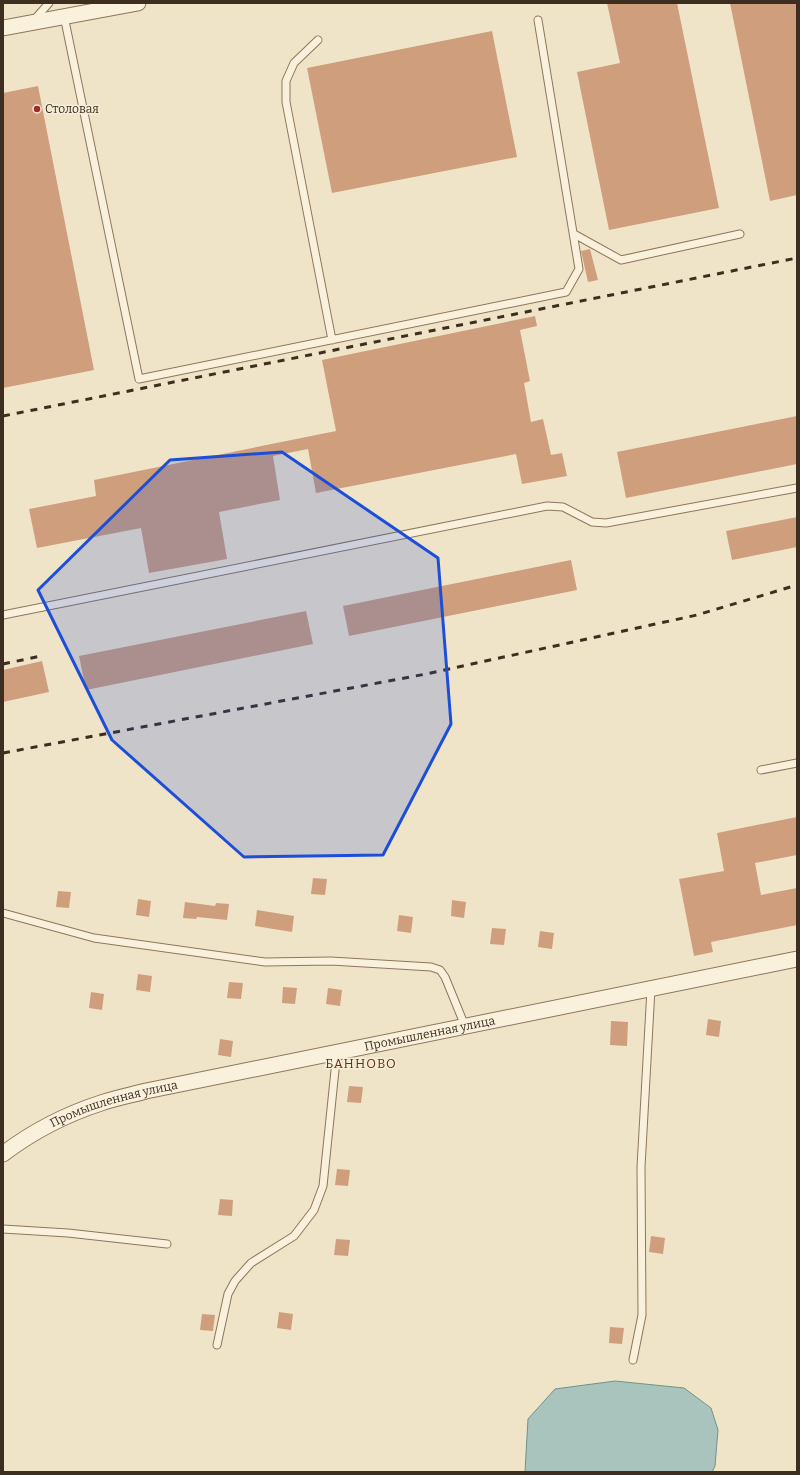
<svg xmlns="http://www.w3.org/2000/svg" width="800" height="1475" viewBox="0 0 800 1475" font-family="Bitter,serif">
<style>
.water{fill:#a9c4bc;stroke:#6f938a}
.building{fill:#cf9f7d}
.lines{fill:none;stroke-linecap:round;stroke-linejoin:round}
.lane-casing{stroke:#8d765c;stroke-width:9}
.street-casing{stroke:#8d765c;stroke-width:17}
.lane{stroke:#faf1dc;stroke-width:7}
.street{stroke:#faf1dc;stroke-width:15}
.rail{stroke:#3d2e20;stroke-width:3;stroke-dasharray:7 7;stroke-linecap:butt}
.marked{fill:#1d4ed8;fill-opacity:0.2;stroke:#1d4ed8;stroke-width:3;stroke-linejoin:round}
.poi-dot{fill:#9e2a2b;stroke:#f7eed8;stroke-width:1.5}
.labels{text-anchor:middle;stroke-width:3;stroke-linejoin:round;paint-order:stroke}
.poi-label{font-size:12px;fill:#3d2e20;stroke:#f7eed8;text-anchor:start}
.street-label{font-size:12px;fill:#3d2e20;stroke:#f7eed8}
.neighbourhood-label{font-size:13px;letter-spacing:1px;fill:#6b2e1e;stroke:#f7eed8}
</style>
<rect width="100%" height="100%" fill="#f0e4c8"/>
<path class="water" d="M615,1381L684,1388L711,1408L718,1430L715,1466L712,1472H525L528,1419L555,1389Z"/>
<path class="building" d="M607,3H677L719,208L609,230L577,72L620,63Z
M730,3H797V195L770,201Z
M492,31L517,157L332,193L307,68Z
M38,86L94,370L3,388V93Z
M590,249L598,280L588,282L581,251Z
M535,316L537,326L520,330L530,381L524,383L531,422L543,419L551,455L562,453L567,476L522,484L516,454L316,493L308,449L273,456L280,500L219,512L227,559L149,573L141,528L37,548L29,509L96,496L94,480L336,431L322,360Z
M797,416V464L626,498L617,452Z
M797,517V547L732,560L726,531Z
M571,560L577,590L349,636L343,606Z
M306,611L313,644L86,690L79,656Z
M42,661L49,692L3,702V670Z
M797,817V855L755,863L761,895L797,888V925L711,942L713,952L694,956L679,879L724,871L717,833Z
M313,878L327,879L325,895L311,894Z
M58,891L71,892L69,908L56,907Z
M138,899L151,901L149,917L136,915Z
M452,900L466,902L464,918L451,916Z
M185,902L215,906L216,903L229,904L227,920L197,917L196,919L183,918Z
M257,910L294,916L292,932L255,926Z
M399,915L413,917L411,933L397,931Z
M492,928L506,929L504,945L490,944Z
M540,931L554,933L552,949L538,947Z
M138,974L152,976L150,992L136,990Z
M229,982L243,983L241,999L227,998Z
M283,987L297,988L295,1004L282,1003Z
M328,988L342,990L340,1006L326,1004Z
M91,992L104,994L102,1010L89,1008Z
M708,1019L721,1021L719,1037L706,1035Z
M611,1021L628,1022L627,1046L610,1045Z
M220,1039L233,1041L231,1057L218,1055Z
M349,1086L363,1087L361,1103L347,1102Z
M337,1169L350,1170L348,1186L335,1185Z
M220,1199L233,1200L232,1216L218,1215Z
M651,1236L665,1238L663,1254L649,1252Z
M336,1239L350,1240L348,1256L334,1255Z
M279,1312L293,1314L291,1330L277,1328Z
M202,1314L215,1315L213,1331L200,1330Z
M610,1327L624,1328L622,1344L609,1343Z"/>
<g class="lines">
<defs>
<path id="lane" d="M64,16L139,379L566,292L579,269L538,20
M34,20L49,3
M318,40L294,63L286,81V102L332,340
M574,234L621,260L740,234
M3,615L547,506L563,507L592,522L606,523L797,488
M761,770L797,763
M3,913L94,938L265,962L331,961L431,967L440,970L445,977L465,1026
M3,1229L68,1233L167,1244
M217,1345L228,1294L235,1281L251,1263L294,1236L314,1210L323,1186L337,1051
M633,1360L642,1315L641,1167L651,989"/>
<g id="street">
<path d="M3,28L138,3"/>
<path id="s1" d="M3,1154C32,1132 67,1114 101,1103C116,1098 131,1095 146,1091L797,959"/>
</g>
</defs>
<use href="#lane" class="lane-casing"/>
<use href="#street" class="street-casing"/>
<use href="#lane" class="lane"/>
<use href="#street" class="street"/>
<path class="rail" d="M3,416L797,258
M3,664L41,656
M3,753L426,674L697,615L797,585"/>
</g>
<path class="marked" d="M282,452L438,558L451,724L383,855L244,857L112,740L38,590L170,460Z"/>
<circle class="poi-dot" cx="37" cy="109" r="4"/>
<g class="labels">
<g class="poi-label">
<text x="45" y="113">Столовая</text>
</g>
<g class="street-label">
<text dy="4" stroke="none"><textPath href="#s1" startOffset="447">Промышленная улица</textPath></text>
<text dy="4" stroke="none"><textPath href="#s1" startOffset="123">Промышленная улица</textPath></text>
</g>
<g class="neighbourhood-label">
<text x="361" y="1068">БАННОВО</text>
</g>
</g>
<rect width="800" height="1475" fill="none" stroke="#3d2e20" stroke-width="8"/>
</svg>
